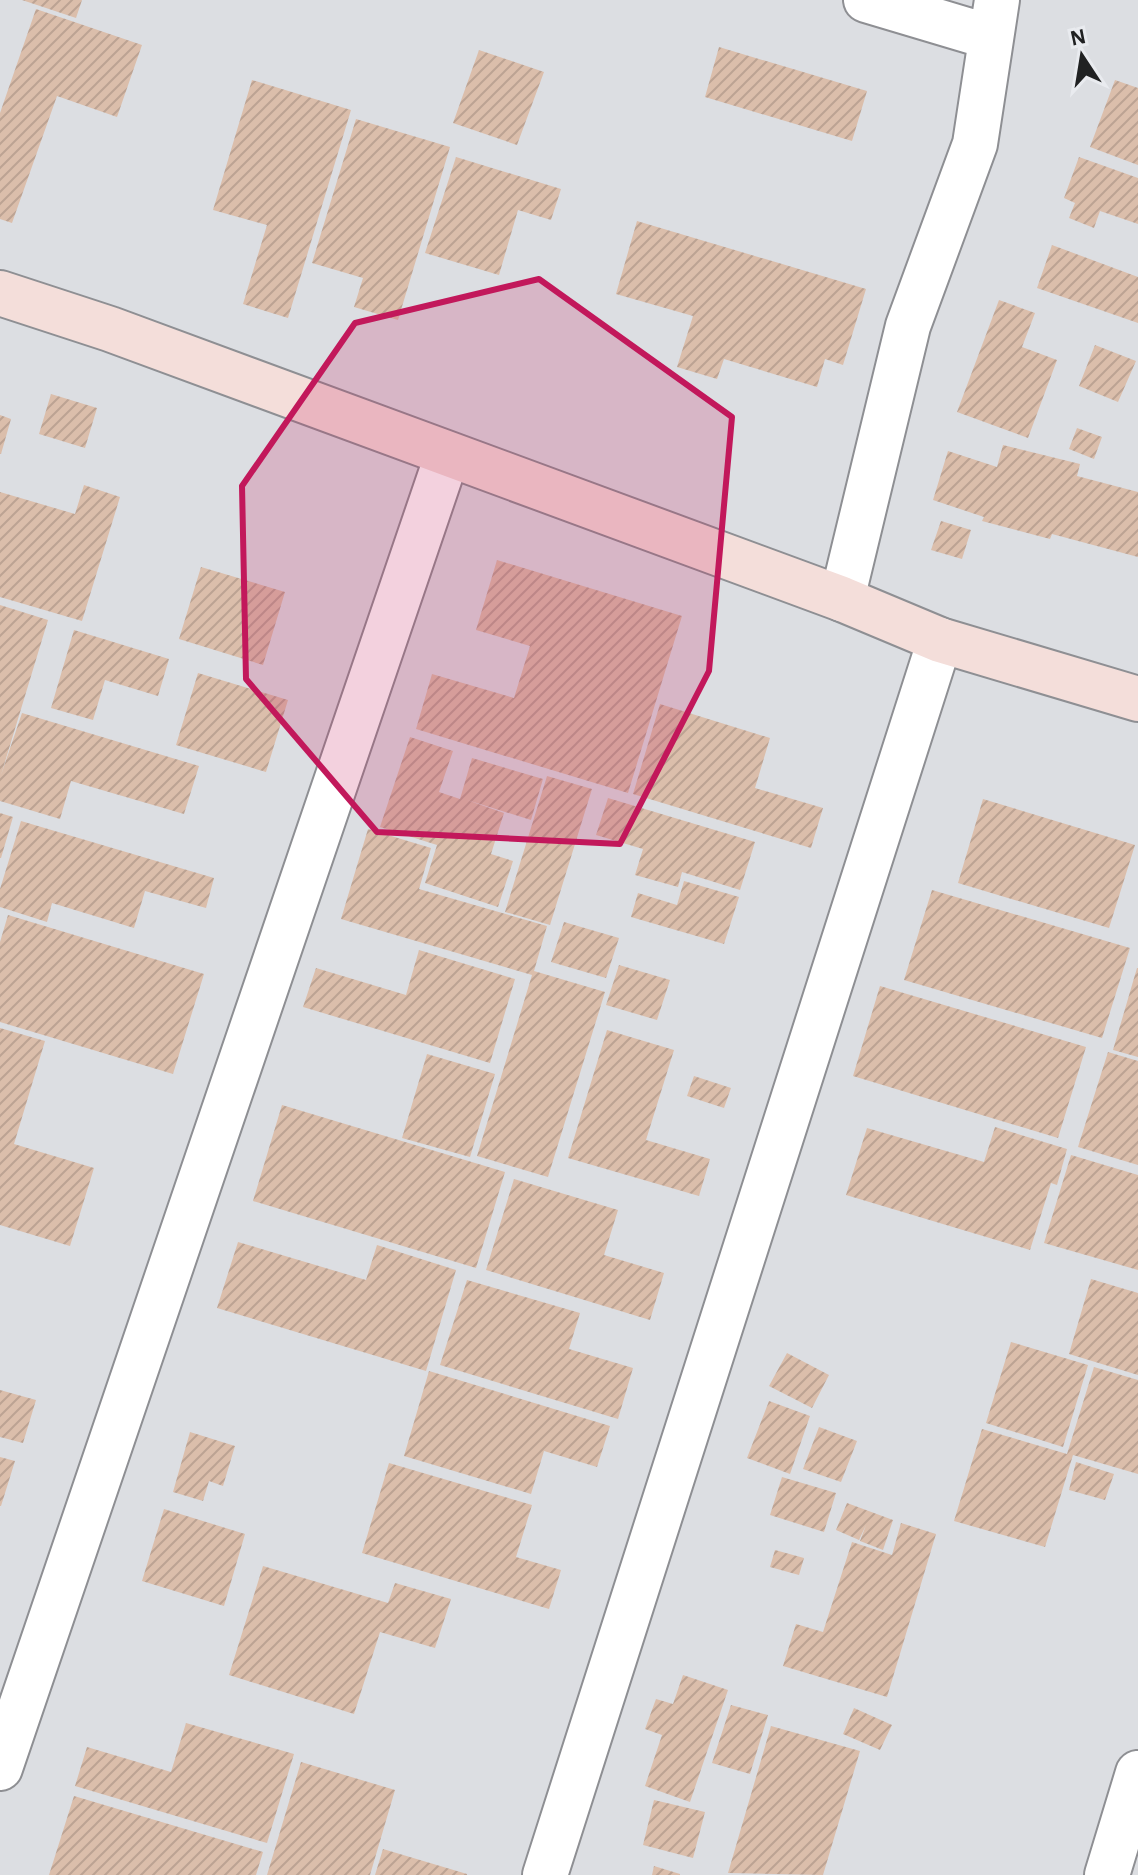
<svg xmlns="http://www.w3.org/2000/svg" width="1138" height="1875" viewBox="0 0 1138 1875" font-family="'Alegreya Sans',sans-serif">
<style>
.building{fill:url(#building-hatch)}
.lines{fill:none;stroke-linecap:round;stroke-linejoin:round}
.street-casing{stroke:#8e8f93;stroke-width:48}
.secondary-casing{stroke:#8e8f93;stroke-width:48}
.street{stroke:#fff;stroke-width:44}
.secondary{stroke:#f4deda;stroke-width:44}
.marked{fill:#c2185b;fill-opacity:0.2;stroke:#c2185b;stroke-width:6;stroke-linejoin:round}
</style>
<defs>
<pattern id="building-hatch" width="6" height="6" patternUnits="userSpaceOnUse" patternTransform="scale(2)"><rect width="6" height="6" fill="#dbbeab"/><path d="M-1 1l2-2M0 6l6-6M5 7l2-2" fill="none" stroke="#bca393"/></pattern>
</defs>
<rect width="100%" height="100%" fill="#dcdee2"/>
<path class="building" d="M22,0H82L76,18Z
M36,9L142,45L117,117L57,96L12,223L0,219V113Z
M719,47L867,91L852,141L705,97Z
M479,50L544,72L517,145L453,123Z
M252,80L351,110L288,318L243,304L267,225L213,210Z
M1115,80L1138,88V165L1090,147Z
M356,119L450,147L398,320L354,307L363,278L312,263Z
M456,157L561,189L551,220L518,210L499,275L425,253Z
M1079,157L1138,178V224L1100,211L1094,228L1069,218L1075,203L1064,198Z
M637,221L866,289L843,365L825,359L817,387L724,359L717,379L677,367L693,316L616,294Z
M1052,245L1138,277V323L1037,288Z
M999,300L1035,313L1022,347L1057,360L1028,438L957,412Z
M1095,345L1136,361L1118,402L1079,386Z
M51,394L97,408L85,448L39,434Z
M0,415L11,419L1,454H0Z
M1077,428L1102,437L1094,459L1069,449Z
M1003,445L1080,464L1077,476L1138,492V557L1052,534L1050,539L982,521L984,517L933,500L948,451L997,467Z
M84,485L120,497L82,621L0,597V492L75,514Z
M941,521L971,530L962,559L931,550Z
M497,560L682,616L628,793L416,729L432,674L514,698L530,646L476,630Z
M201,567L285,592L263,665L179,639Z
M0,605L48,620L1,775L22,713L199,766L184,814L71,781L60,819L0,801Z
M74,630L169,659L158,696L105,680L93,720L51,708Z
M198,673L288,700L266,772L176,745Z
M660,704L770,738L755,788L823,808L811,848L633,794Z
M410,737L453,751L439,792L460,799L472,758L543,779L531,820L467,800L504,813L491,854L513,861L498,907L425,883L437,845L380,827Z
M547,776L592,789L550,925L505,912Z
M608,798L755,842L740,890L682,872L678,887L635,875L643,849L596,835Z
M983,799L1135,845L1109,928L958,883Z
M0,813L13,817L1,858H0Z
M21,821L214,878L206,908L145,891L134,928L52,903L47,922L0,907V889Z
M368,829L431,848L419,889L547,926L534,971L605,992L548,1177L477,1156L532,975L341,919Z
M684,881L739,897L724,944L631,917L638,893L677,905Z
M932,890L1130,948L1102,1038L904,980Z
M8,915L204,974L173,1074L0,1022V942Z
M564,922L619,938L606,978L551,962Z
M419,950L515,979L490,1063L303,1007L316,968L406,995Z
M619,965L670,980L657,1020L606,1005Z
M1137,968H1138V1057L1113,1050Z
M880,986L1086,1047L1058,1138L853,1076Z
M0,1028L45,1041L14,1144L94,1168L70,1246L0,1225Z
M607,1030L674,1050L646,1140L710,1159L699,1196L568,1158Z
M1108,1052L1138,1061V1165L1078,1147Z
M427,1054L495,1074L470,1157L402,1138Z
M694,1076L731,1088L724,1108L687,1096Z
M282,1105L505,1172L476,1268L253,1201Z
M995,1127L1067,1149L1057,1185L1051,1183L1030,1250L846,1195L867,1128L984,1162Z
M1071,1155L1138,1175V1270L1044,1243Z
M514,1179L618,1210L604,1255L664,1273L650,1320L486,1270Z
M238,1242L366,1280L377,1245L456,1270L426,1371L217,1308Z
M1091,1279L1138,1293V1375L1069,1354Z
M467,1280L580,1313L569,1349L633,1368L618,1419L440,1365Z
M1011,1342L1088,1365L1063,1447L986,1423Z
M787,1353L829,1375L812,1408L769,1386Z
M1094,1367L1138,1380V1474L1073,1455L1045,1547L954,1521L982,1429L1067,1454Z
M429,1371L610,1426L597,1467L544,1451L531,1494L404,1456Z
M0,1390L36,1400L23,1443L0,1437Z
M769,1401L810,1416L790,1474L747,1458Z
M819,1427L857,1441L841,1482L803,1469Z
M190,1432L235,1446L223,1486L209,1481L203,1501L173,1492Z
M0,1457L15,1461L1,1506H0Z
M1076,1462L1114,1474L1105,1500L1069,1490Z
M389,1463L532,1505L516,1557L561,1570L549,1609L362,1553Z
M782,1477L836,1493L824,1532L770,1515Z
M847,1503L893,1520L883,1550L860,1541L866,1525L859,1540L836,1530Z
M164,1509L245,1534L224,1606L142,1581Z
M901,1523L936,1534L887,1697L783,1666L796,1624L823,1632L852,1542L892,1555Z
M775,1550L804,1558L799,1575L770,1567Z
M263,1566L388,1603L395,1583L451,1599L435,1648L380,1632L354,1714L229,1675Z
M683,1675L728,1690L690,1802L645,1786L662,1735L645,1729L656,1699L673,1704Z
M731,1705L768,1715L750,1774L712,1763Z
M854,1708L892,1725L880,1750L843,1734Z
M186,1723L294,1754L267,1843L75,1786L87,1747L171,1772Z
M771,1726L860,1751L823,1875L728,1873Z
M301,1762L395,1790L370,1875H267Z
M74,1796L263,1852L256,1875H49Z
M654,1800L705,1812L693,1858L643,1845Z
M383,1849L467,1874V1875H375Z
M654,1866L680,1874V1875H652Z"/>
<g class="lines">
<defs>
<path id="street" d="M866,0L990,37
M842,599L908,326L975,144L997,0
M0,1768L447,456
M545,1875L940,640
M1107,1875L1138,1773"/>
<path id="secondary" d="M0,293L110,329L842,599L940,640L1138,699"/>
</defs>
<use href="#street" class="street-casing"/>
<use href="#secondary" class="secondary-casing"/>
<use href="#street" class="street"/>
<use href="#secondary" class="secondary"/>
</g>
<path class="marked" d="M539,279L732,417L709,671L620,844L377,832L246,679L242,486L355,323Z"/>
<g transform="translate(1082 56) rotate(348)" stroke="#e9ebef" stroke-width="6" paint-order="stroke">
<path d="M0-6L14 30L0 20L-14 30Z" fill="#202122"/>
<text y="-12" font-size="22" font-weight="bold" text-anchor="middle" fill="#202122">N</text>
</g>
</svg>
